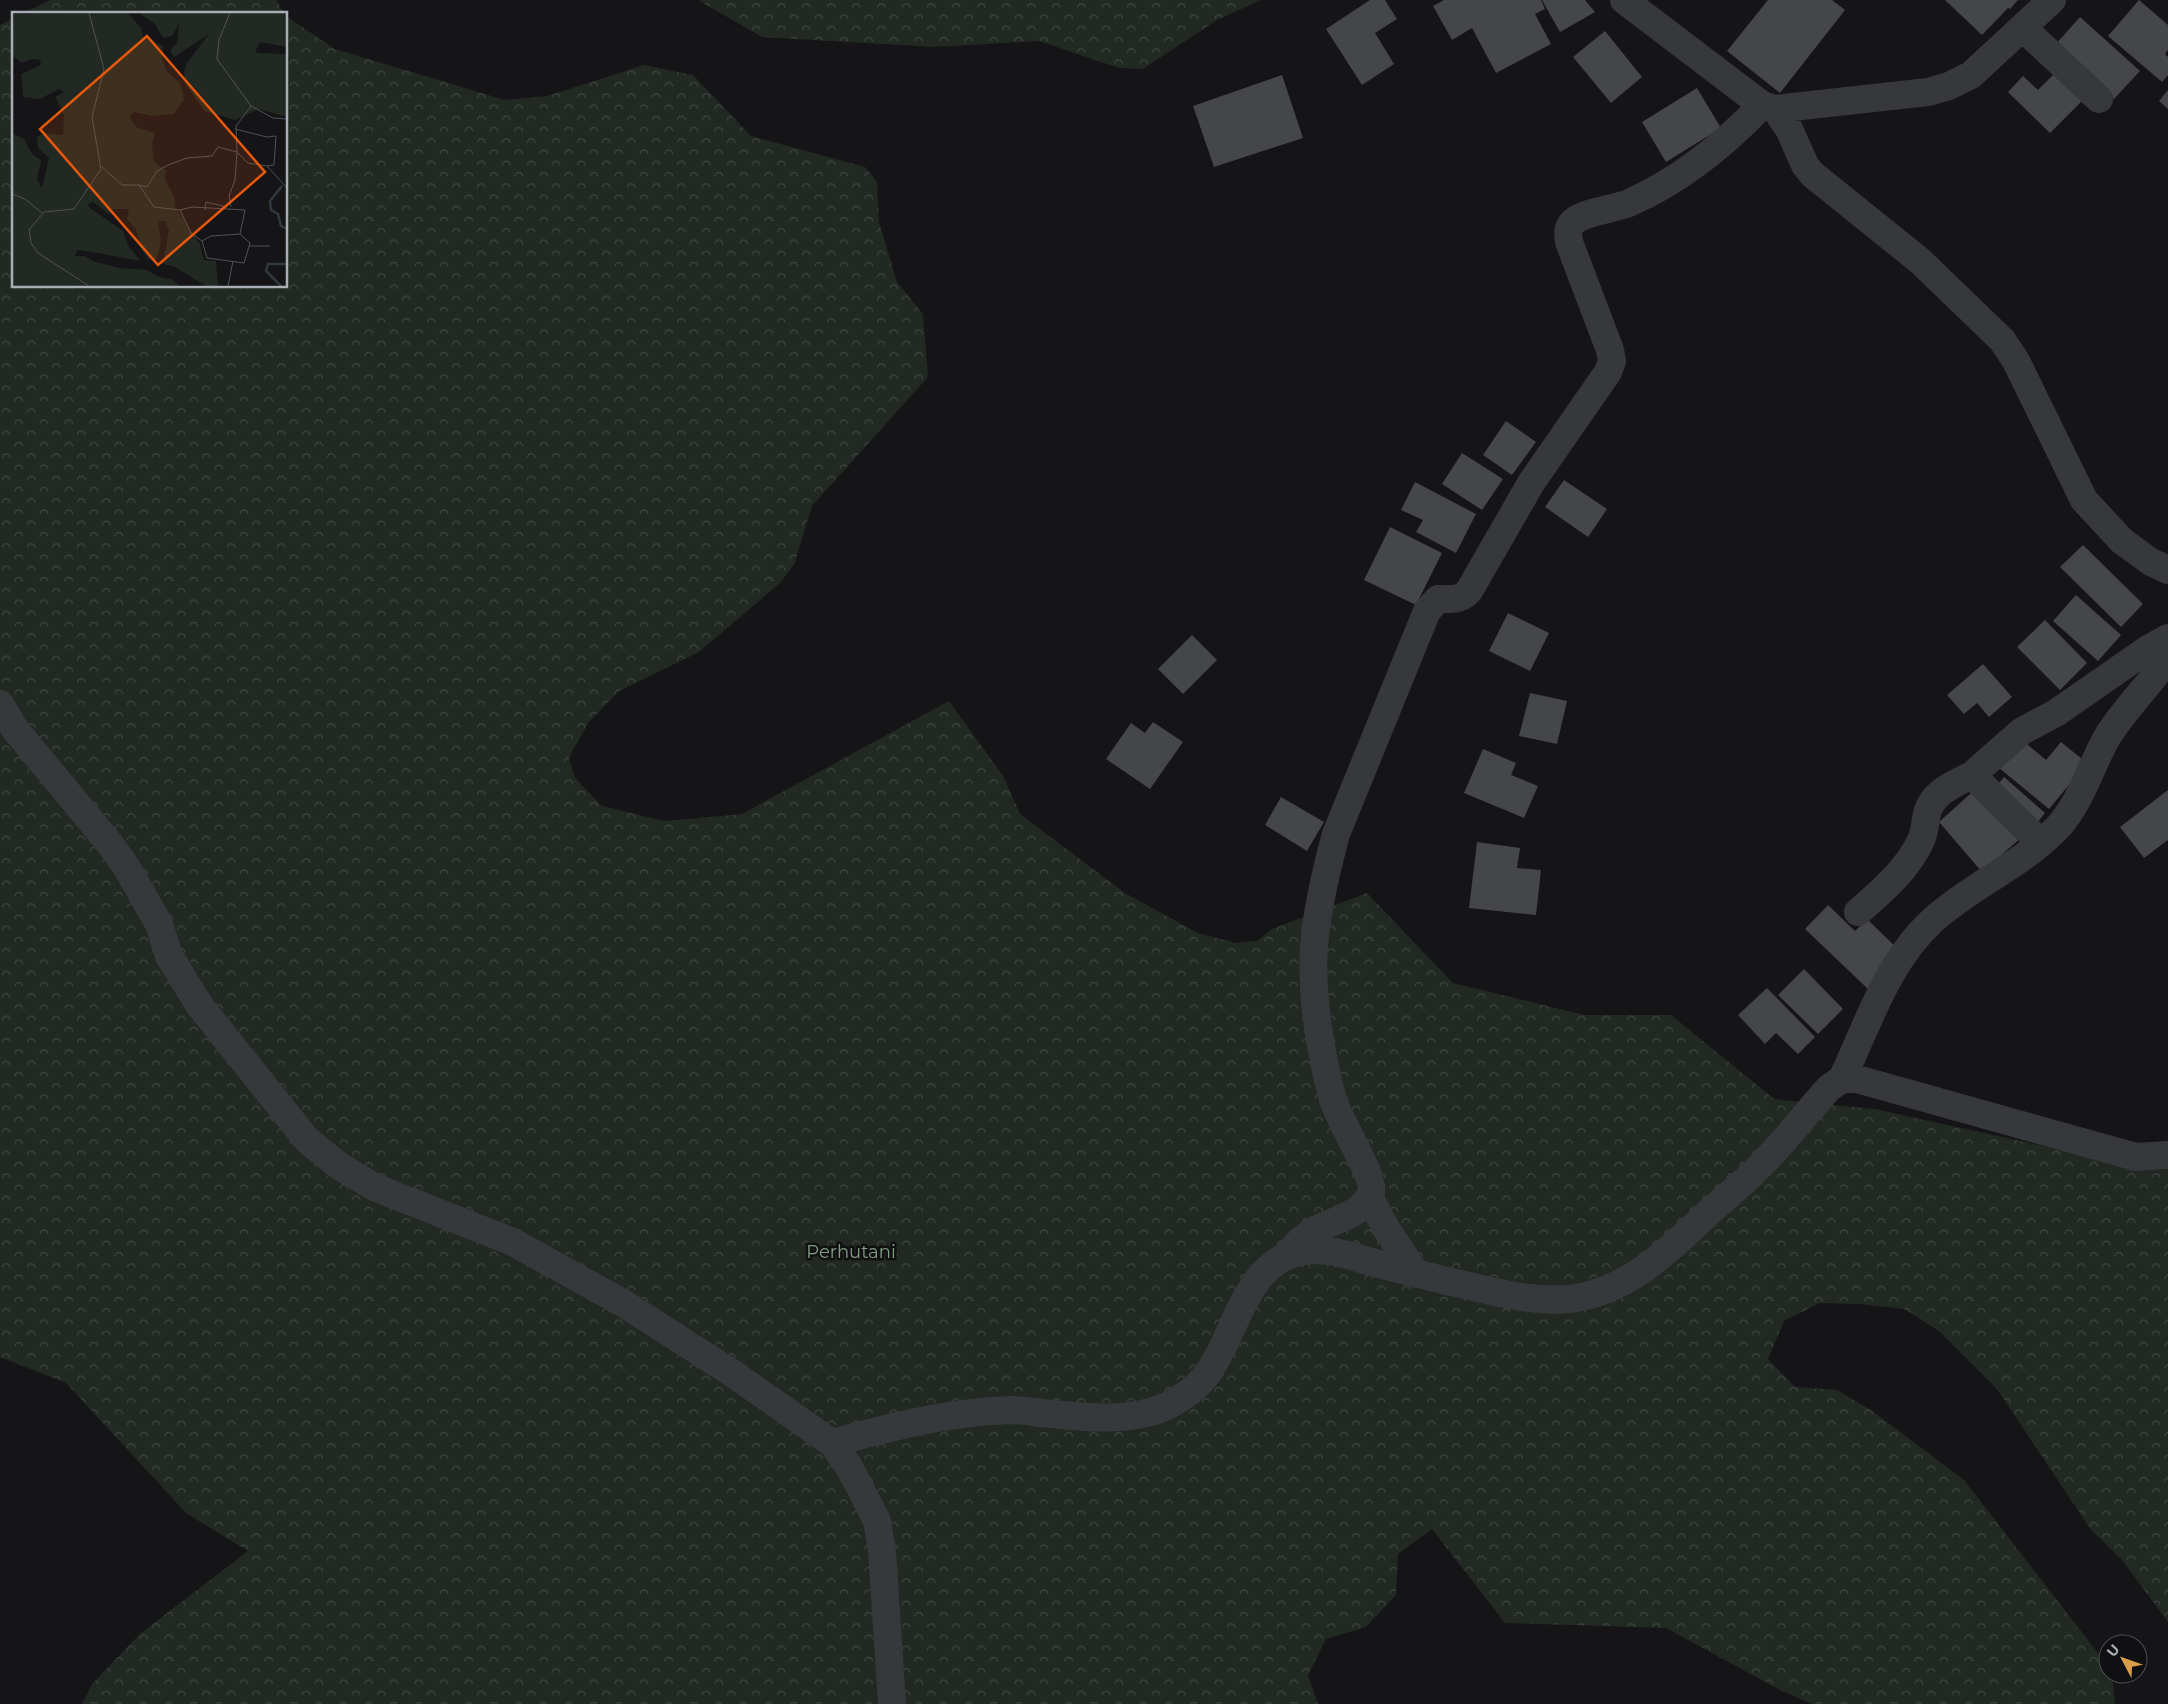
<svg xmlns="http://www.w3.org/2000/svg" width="2168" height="1704" viewBox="0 0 2168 1704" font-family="Montserrat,sans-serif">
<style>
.forest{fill:url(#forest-crowns)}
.building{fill:#454649}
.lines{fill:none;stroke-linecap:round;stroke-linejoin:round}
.minor{stroke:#37383b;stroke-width:28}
.labels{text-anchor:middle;stroke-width:5;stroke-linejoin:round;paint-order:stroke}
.park-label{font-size:18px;fill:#839e82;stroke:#101012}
.inset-river{fill:none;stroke:#30393e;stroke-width:2.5}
.inset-road{fill:none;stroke:#505256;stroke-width:1}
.view{fill:#e8590c;fill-opacity:0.15;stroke:#e8590c;stroke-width:2.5}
.inset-edge{fill:none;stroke:#a9aeb5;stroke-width:2.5}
</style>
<defs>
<pattern id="forest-crowns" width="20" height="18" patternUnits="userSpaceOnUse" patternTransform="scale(1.25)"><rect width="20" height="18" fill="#222822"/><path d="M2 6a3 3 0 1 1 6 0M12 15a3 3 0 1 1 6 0" fill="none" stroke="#3f4540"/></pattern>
</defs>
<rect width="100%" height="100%" fill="#151517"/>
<path class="forest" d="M50,0H276L285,14H22Z
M698,0H1261L1217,20L1143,69L1119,68L1039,41L934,47L762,37Z
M286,16L335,49L505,100L547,96L644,65L693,75L751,136L865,167L877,182L879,222L897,282L923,314L928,377L812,506L794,565L780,583L699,652L619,691L589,722L569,757L575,778L602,806L664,821L742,814L949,701L1003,776L1020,814L1125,893L1198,933L1236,943L1257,941L1272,929L1367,893L1453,983L1584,1015H1671L1774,1099L1875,1109L2152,1170L2168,1169V1622L2122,1560L2091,1530L1997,1389L1939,1331L1904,1309L1860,1304L1820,1303L1784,1321L1768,1359L1795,1387L1837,1390L1871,1410L1964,1480L2108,1666V1674H2112L2115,1704H1812L1778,1689L1666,1628L1505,1623L1432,1529L1398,1554L1396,1595L1366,1627L1326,1639L1308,1675L1318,1704H82L92,1684L141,1633L248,1551L186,1513L66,1383L0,1357V25L14,18V286H286Z"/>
<path class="building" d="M1370,0H1385L1397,19L1375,33L1394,64L1362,85L1326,29Z
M1444,0H1541L1545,9L1535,14L1551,44L1496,73L1472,28L1452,40L1433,6Z
M1542,0H1585L1595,12L1560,32Z
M1768,0H1832L1845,10L1780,93L1727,51Z
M1945,0H2018L2010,9L2008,8L1982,35Z
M2139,0L2168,25V50L2165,54L2168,57V75L2162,82L2108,36Z
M2080,17L2140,71L2114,99L2055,45Z
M1605,31L1642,77L1611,103L1573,57Z
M2059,69L2087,96L2050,133L2008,92L2023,76L2038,90Z
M1282,75L1303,138L1214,167L1193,106Z
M1697,88L1721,128L1666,162L1642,122Z
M2168,90V109L2159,101Z
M1506,421L1536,442L1512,475L1483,455Z
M1462,453L1503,479L1482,510L1442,484Z
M1564,480L1607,509L1588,537L1545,507Z
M1415,482L1476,514L1456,553L1416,532L1423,520L1401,510Z
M1390,527L1442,553L1416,605L1364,580Z
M2083,545L2143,604L2121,627L2060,567Z
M2076,595L2121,635L2098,661L2053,621Z
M1508,613L1549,633L1530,671L1489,651Z
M2045,620L2087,663L2060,690L2017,647Z
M1192,635L1217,660L1183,694L1158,669Z
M1983,664L2012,697L1989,717L1977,703L1964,714L1947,695Z
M1530,693L1567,701L1557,744L1519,736Z
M1153,722L1183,742L1150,789L1106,759L1131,723L1145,733Z
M2021,739L2046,760L2061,742L2087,763L2049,809L1998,767Z
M1483,749L1516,763L1511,775L1538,786L1524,818L1464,793Z
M2004,777L2045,813L2033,828L1992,792Z
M1979,786L2023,836L1982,872L1939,822Z
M2168,790V840L2144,858L2120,827Z
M1281,797L1324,822L1307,851L1265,825Z
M1477,842L1520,848L1517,868L1541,870L1536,915L1469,908Z
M1828,905L1855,931L1867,919L1902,953L1868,989L1805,929Z
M1804,969L1843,1009L1818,1034L1778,995Z
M1767,988L1815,1037L1798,1054L1776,1033L1765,1044L1738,1015Z"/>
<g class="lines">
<path class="minor" d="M1624,0L1762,105L1775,109L1928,92L1949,86L1971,75L2052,0
M2023,28L2099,99
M1775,109L1789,129L1805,165L1812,174L1920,261L2002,340L2016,361L2084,500L2122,541L2151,562L2168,570
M0,704L14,728L110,844L127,868L159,924L169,956L200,1006L307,1140L338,1165L374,1187L513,1242L623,1303L732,1373L832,1443L850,1468L877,1521L882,1551L892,1704
M2041,843L1972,775L2022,731L2056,713L2148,649L2168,638
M1858,912C1882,891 1908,869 1921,840C1925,832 1925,822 1927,813C1933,792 1954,784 1972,775
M1842,1079C1868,1024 1887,962 1933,920C1972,885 2024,864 2060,825C2082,799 2090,768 2106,739C2123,710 2149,686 2168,658
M1369,1197L1387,1230L1416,1274
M1287,1255C1295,1246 1304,1236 1315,1230C1334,1220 1362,1215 1371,1193C1376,1179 1339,1120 1333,1100C1320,1051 1311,996 1314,946C1317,908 1326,871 1336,834L1427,611L1438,599C1450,599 1460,601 1469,591L1531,483L1608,372L1612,361L1610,350L1569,242C1568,235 1567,229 1572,223C1581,212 1615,209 1629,203C1681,180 1723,146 1762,105
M832,1443C890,1427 950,1412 1010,1410C1024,1410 1038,1413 1051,1414C1088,1418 1132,1422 1167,1406C1183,1398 1197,1388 1208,1373C1236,1334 1245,1263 1300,1252C1325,1246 1350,1256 1375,1263C1397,1269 1420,1274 1443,1280C1484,1289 1528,1303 1570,1299C1627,1292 1668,1251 1707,1214C1726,1197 1746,1181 1763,1163C1787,1139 1807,1112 1829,1088L1842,1079H1857L2136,1157L2168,1155"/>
</g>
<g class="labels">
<g class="park-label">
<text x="851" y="1258">Perhutani</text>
</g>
</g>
<g transform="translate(12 12)">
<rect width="275" height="275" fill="#151517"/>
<path d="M116,1L129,16L131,24L151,34L150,47L156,61L168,71L172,87L162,102L141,104L122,100L117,105L124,115L143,121L140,132L142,150L154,158L153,168L162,184L163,195L188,232L192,248L204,249L206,274H194L161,254L151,252L157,218L153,209H146L149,228L145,247L137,248L129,237L124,217L115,207L117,197H101L98,203L81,190L76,193L78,196L111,219L117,235L128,249L69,238H65L63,244H72L83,250L108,256L135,258L147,265L160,267L167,274H0V121L12,127L20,142L29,148L25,167L30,176L37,146L26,136L25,125L34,121L51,123L52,103L43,85L52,80L47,77L28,87L11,85L9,62L29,53L28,48L20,47L10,51L0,43L2,2ZM127,1H275V35L248,30L243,41L275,42V105L247,97L223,108L193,99L174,73L172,61L174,52L197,22L162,45L158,38L165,31L167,12L160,24L151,26L143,12Z" fill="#222822"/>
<path class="inset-river" d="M270,174L258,189L259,198L266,202L269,214L275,217M269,274L254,259L256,252H275"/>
<path class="inset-road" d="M77,1L92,57L80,105L89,157L62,197L32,200L17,218L19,231L26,241L77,274M218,1L207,28L205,47L239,94L224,114L225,140L236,151L255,154L275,176M239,94L261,106L275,107M223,117L255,125L264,124L262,153L255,154M90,155L110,173H127L142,195L168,198L179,221L190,229L195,246L232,251L238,231L228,222M127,173L135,175L145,159L156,153L175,146L200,144L206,135L225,140M0,182L13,187L30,201M219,195L217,184L223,168L225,141M168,198L180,195L233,198L228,222L199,224L190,229M193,198L194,190L215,195M237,234H258M216,274L221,249"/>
<path class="view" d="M135,24L253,160L146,253L28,117Z"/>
<rect width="275" height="275" class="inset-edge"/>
</g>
<g transform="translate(2123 1659) rotate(311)"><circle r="24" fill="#101012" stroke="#4d4f53"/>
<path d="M0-4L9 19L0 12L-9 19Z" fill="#da9e4a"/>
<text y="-8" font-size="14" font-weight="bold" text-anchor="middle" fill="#a9aeb5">U</text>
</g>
</svg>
